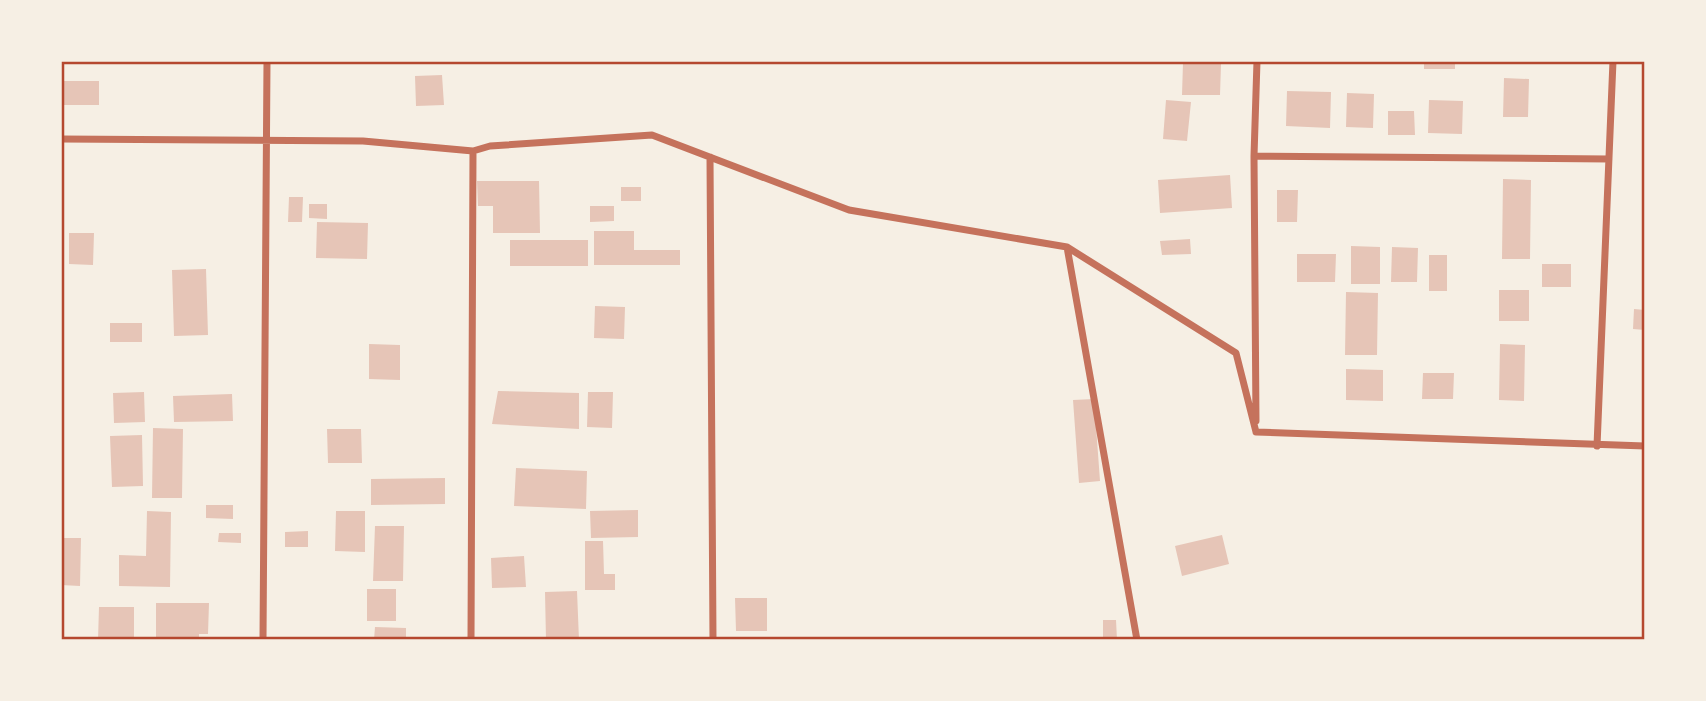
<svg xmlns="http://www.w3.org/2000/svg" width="1706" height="701" viewBox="0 0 1706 701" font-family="'PT Sans',sans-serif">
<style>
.building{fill:#e6c5b7}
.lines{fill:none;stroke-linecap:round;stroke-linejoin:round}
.minor{stroke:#c5725c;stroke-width:7}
.neatline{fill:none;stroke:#b5482f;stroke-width:2.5}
</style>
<rect width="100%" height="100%" fill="#f6efe4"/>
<path class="building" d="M1424,61H1455V69H1424Z
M1183,63L1221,64L1220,95H1182Z
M442,75L444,105L416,106L415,76Z
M1504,78L1529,79L1528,117H1503Z
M63,81H99V105H63Z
M1287,91L1331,92L1330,128L1286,126Z
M1347,93L1374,94L1373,128L1346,127Z
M1166,100L1191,102L1187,141L1163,139Z
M1429,100L1463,101L1462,134L1428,133Z
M1388,111H1414L1415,135H1388Z
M1230,175L1232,208L1160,213L1158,180Z
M1503,179L1531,180L1530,259H1502Z
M477,181H539L540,233H493V206H478Z
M621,187H641V201H621Z
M1277,190H1298L1297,222H1277Z
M289,197H303L302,222H288Z
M309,204H327V219L309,218Z
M590,206H614V221L590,222Z
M317,222L368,223L367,259L316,258Z
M594,231H634V250H680V265H594Z
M69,233H94L93,265L69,264Z
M1190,239L1191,254L1162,255L1160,241Z
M510,240H588V266H510Z
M1351,246L1380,247V284H1351Z
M1392,247L1418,248L1417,282H1391Z
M1297,254H1336L1335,282H1297Z
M1429,255H1447V291H1429Z
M1542,264H1571V287H1542Z
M206,269L208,335L174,336L172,270Z
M1499,290H1529V321H1499Z
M1346,292L1378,293L1377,355H1345Z
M595,306L625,307L624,339L594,338Z
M1634,309L1645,310V330L1633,329Z
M110,323H142V342H110Z
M369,344L400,345V380L369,379Z
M1500,344L1525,345L1524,401L1499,400Z
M1346,369L1383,370V401L1346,400Z
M1423,373H1454L1453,399H1422Z
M498,391L579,393V429L492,424Z
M144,392L145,422L114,423L113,393Z
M588,392H613L612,428L587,427Z
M232,394L233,421L174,422L173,396Z
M1094,399L1100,481L1079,483L1073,400Z
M153,428L183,429L182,498H152Z
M327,429H361L362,463H328Z
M142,435L143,486L112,487L110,436Z
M516,468L587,471L586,509L514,506Z
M445,478V504L371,505V479Z
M206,505H233V519L206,518Z
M638,510V537L591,538L590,511Z
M147,511L171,512L170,587L119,586V555L146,556Z
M336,511H365V552L335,551Z
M375,526H404L403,581H373Z
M308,531V547H285V532Z
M219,533H241V543L218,542Z
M1222,535L1229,564L1182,576L1175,546Z
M61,538H81L80,586L61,585Z
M585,541H603L604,574H615V590H585Z
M524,556L526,587L492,588L491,558Z
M367,589H396V621H367Z
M577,591L579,640H546L545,592Z
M735,598H767V631H736Z
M156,603H209L208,634H199V640H156Z
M99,607H134V640H98Z
M1103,620H1116L1117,640H1103Z
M375,627L406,628V640H374Z"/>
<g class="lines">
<path class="minor" d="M61,139L363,141L473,151L490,146L652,135L849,210L1067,247L1236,353L1256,432
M1254,156L1609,159
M710,157L713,640
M1067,247L1137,640
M1256,421L1254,156L1257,61
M1256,432L1645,446
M1597,446L1613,61
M263,640L267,61
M471,640L473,151"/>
</g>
<rect width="1706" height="701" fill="none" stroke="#f6efe4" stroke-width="126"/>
<rect x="63" y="63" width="1580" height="575" class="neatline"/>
</svg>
